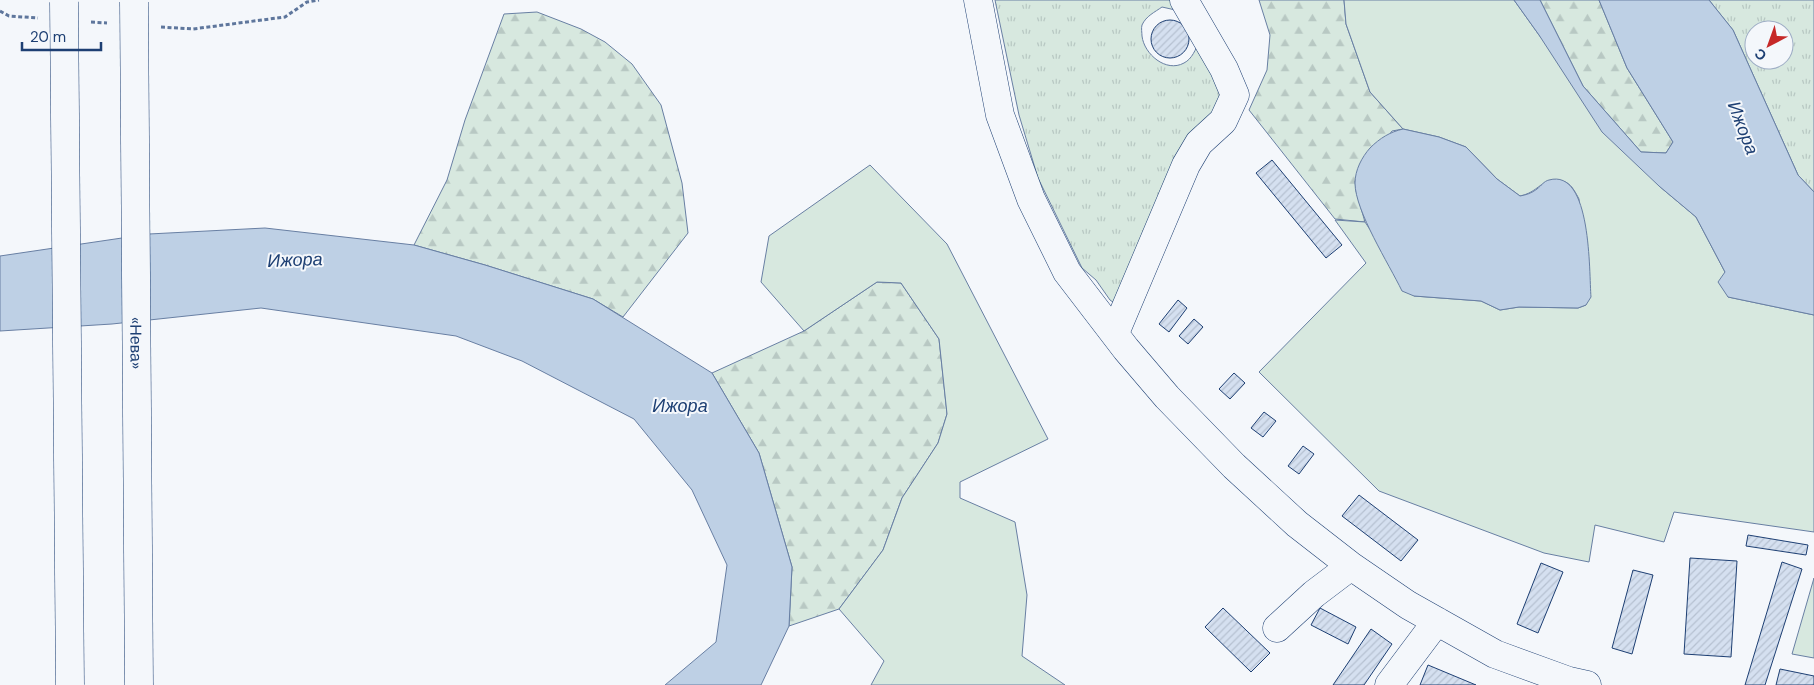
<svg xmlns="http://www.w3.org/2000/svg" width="1814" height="685" viewBox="0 0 1814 685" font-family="'DM Sans',sans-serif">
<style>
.grass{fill:url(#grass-tufts);stroke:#687fa3;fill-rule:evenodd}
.forest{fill:url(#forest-firs);stroke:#687fa3}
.green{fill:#d7e8df;stroke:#687fa3}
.water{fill:#bed0e5;stroke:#687fa3}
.building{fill:url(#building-hatch);stroke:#1d3f73}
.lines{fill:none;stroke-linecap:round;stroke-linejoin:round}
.minor-casing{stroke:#1d3f73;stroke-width:29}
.path{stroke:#5e769c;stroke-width:3;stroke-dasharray:4 2.5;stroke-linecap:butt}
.minor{stroke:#f4f7fb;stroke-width:28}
.highway-bridge-casing{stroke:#1d3f73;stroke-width:29;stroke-linecap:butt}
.highway-bridge{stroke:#f4f7fb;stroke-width:28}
.labels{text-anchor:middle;stroke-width:4;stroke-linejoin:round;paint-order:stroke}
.street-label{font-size:16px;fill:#1d3f73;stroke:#f4f7fb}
.water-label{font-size:18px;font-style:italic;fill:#1d3f73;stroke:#f4f7fb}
</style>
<defs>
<pattern id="grass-tufts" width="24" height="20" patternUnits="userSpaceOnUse" patternTransform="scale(1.25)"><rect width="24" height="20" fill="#d7e8df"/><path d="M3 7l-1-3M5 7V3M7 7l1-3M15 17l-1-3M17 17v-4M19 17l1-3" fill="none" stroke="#b8c8c3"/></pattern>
<pattern id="forest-firs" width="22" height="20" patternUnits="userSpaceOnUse" patternTransform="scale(1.25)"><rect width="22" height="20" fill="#d7e8df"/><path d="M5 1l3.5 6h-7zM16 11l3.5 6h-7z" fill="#b8c8c3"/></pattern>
<pattern id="building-hatch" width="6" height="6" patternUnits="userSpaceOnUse" patternTransform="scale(1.25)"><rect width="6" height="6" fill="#d5e0f0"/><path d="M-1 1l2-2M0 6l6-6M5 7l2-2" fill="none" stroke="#b6c1d1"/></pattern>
</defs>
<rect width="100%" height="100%" fill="#f4f7fb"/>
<path class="grass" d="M995,0H1171L1180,11L1162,7C1155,12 1146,16 1142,25C1141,28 1142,33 1142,36C1144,54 1166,73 1184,63C1192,59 1196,49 1199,41L1221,90L1215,117L1120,307L1110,300L1096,280L1082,268L1038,178L1019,115Z
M1709,0H1814V192L1798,175L1733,30ZM1754,30H1784V60H1754Z"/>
<path class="forest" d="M1259,0H1344L1346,24L1370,92L1403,129L1392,131L1355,181L1356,191L1365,222L1335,219L1249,110L1267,70L1270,35Z
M1540,0H1599L1627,68L1673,142L1666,153L1641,152L1583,86Z
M537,12L581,29L605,42L632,64L661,105L682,183L688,233L623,317L593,299L485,265L414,245L447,180L465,120L504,14Z
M877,282L901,283L939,339L947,414L938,443L902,498L883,550L839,609L789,626L792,567L759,453L712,373L804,331Z"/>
<path class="green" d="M1344,0H1514L1539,35L1659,186L1696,217L1725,272L1728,297L1814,315V532L1674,512L1664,542L1595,525L1589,562L1544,553L1379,491L1259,372L1366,263L1335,220L1365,222L1414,296L1481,301L1500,310L1519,307L1578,308L1586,305L1579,199C1572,186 1568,178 1552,182C1548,182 1544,183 1541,185C1533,191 1529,194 1520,196L1497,179L1466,147L1439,137L1403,129L1370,92L1346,24Z
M870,165L947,244L1048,439L960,482V498L1015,522L1027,595L1022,656L1065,685H871L884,661L839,609L883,550L902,498L938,443L947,414L939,339L901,283L877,282L804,331L761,282L769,236Z
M1814,578V658L1792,654Z"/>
<path class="water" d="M1514,0H1540L1583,86L1641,152L1666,153L1673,142L1627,68L1599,0H1709L1733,30L1798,175L1814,192V315L1728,297L1718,282L1725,272L1696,217L1659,186L1602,132L1539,35Z
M1403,129L1439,137L1466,147L1497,179L1520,196C1526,195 1532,193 1537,189C1541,186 1544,181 1549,180C1592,168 1589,273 1591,297L1586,305L1578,308L1519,307L1500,310L1481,301L1414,296L1402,291C1389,264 1355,211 1355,183C1355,170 1362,157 1370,148C1380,138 1390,132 1403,129Z
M265,228L414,245L485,265L593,299L712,373L759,453L792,567L789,626L761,685H665L716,642L727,565L692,490L634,419L522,361L456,336L261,308L112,324L0,331V256L149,234Z"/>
<path class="building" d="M1151 39a19 19 0 1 1 38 0a19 19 0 1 1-38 0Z
M1272,160L1342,245L1326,258L1256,173Z
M1178,300L1187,308L1169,332L1159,324Z
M1194,319L1203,327L1188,344L1179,336Z
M1234,373L1245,383L1230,399L1219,389Z
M1264,412L1276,421L1263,437L1251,428Z
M1303,446L1314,454L1299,474L1288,466Z
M1359,495L1418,540L1401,561L1342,516Z
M1748,535L1808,545L1806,555L1746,546Z
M1690,558L1737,561L1731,657L1684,654Z
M1782,562L1802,569L1765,685H1745Z
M1541,563L1563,572L1538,633L1517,624Z
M1633,570L1653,575L1632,654L1612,648Z
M1223,608L1270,653L1251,672L1205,627Z
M1320,608L1356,627L1348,644L1311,625Z
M1371,629L1392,644L1364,685H1333Z
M1428,665L1476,685H1420Z
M1780,669L1814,676V685H1776Z"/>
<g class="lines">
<defs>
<path id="minor" d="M978,0L1000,115L1031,199L1067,272L1126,349L1167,397L1234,466L1297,524L1351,566L1408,605L1495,654L1569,681L1587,685
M1115,333L1186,165L1199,143L1223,121L1235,95L1224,69L1184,0
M1277,628L1314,594L1351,566
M1389,685L1437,621"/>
</defs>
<use href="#minor" class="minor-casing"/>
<path class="path" d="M0,11L9,16L38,18
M91,22L107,23
M161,27L193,29L285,17L307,2L319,0"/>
<use href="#minor" class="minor"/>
<defs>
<g id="highway-bridge">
<path d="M64,2L70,685"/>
<path id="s1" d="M134,2L139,685"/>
</g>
</defs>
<use href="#highway-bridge" class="highway-bridge-casing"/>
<use href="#highway-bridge" class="highway-bridge"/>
</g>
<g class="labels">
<g class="street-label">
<text dy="6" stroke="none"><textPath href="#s1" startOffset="341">«Нева»</textPath></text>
</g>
<g class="water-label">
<text transform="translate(1743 128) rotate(69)" y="6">Ижора</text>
<text transform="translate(295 260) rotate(-2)" y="6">Ижора</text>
<text x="680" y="412">Ижора</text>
</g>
</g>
<g transform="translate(1769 45) rotate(221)"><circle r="24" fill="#f4f7fb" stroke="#9eadc5"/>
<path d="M0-4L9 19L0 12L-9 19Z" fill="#c62828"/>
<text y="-8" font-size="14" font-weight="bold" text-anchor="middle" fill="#1d3f73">С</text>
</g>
<path d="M22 42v8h79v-8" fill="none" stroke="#1d3f73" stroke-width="2.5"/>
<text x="30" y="42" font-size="15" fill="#1d3f73" stroke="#f4f7fb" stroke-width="4" paint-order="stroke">20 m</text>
</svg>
